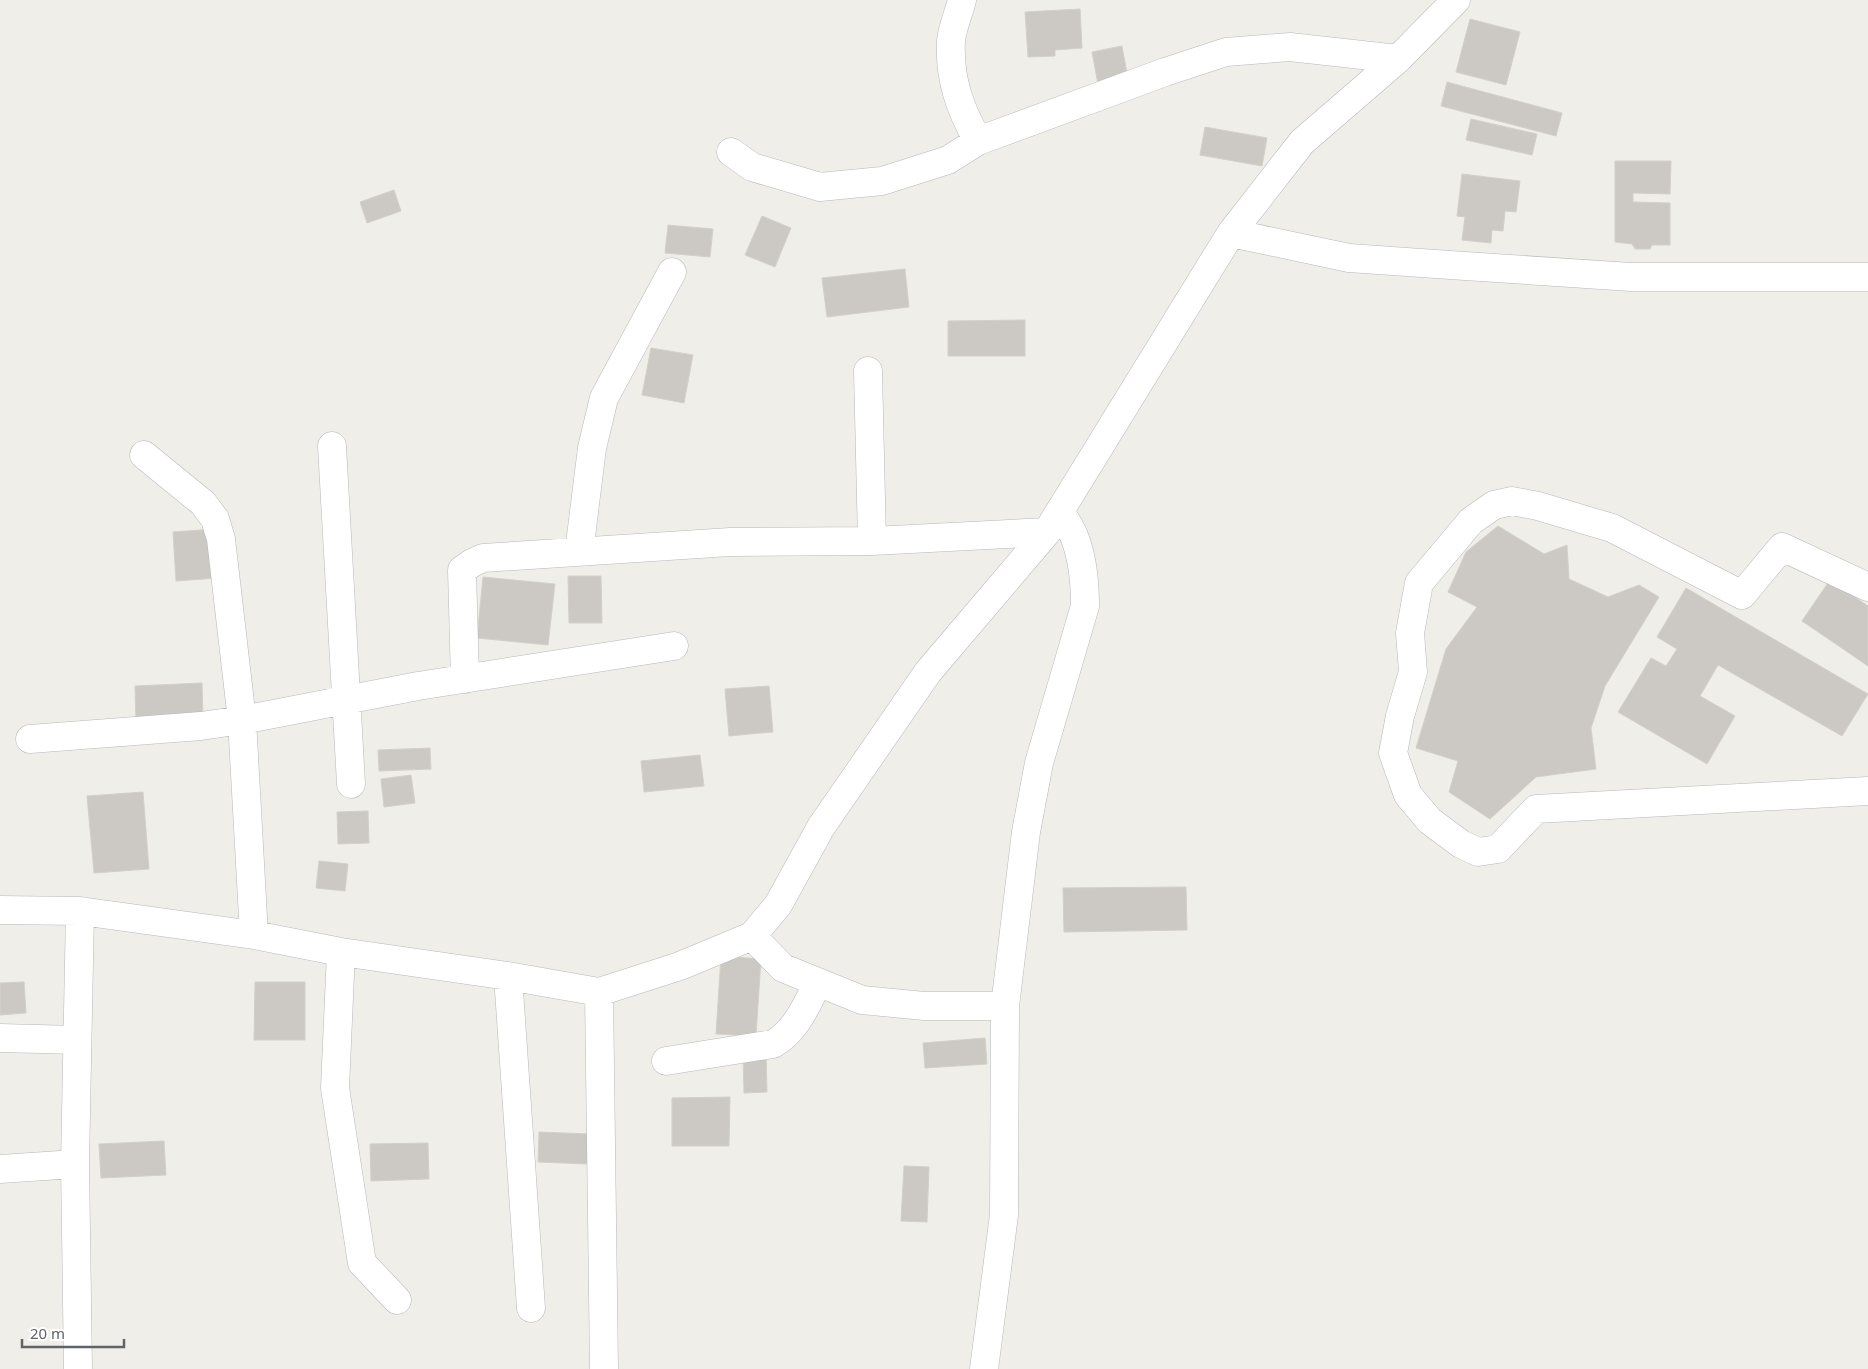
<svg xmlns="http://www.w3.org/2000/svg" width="1868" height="1369" viewBox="0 0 1868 1369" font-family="'Noto Sans',sans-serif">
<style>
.building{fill:#ccc9c5;stroke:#d4d0c7}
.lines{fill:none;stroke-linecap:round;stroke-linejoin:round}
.minor-casing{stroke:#b5b8bb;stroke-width:29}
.minor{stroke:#fff;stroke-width:28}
</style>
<rect width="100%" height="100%" fill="#f0eee9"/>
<path class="building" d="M1080,9L1082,48L1055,50V56L1028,57L1025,12Z
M1470,19L1520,32L1506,85L1456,72Z
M1122,46L1128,79L1098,84L1092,52Z
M1447,82L1562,113L1556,136L1441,106Z
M1471,119L1537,134L1532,155L1466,140Z
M1205,127L1267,138L1262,166L1200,155Z
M1615,161H1671L1670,194L1633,193V202L1670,203V245H1652L1650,249H1635L1632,244L1615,242Z
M1462,174L1520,181L1516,212L1505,211L1503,231L1492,230L1491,243L1462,240L1465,217L1457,216Z
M394,190L401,211L367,223L360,202Z
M762,216L791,228L775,267L745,255Z
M668,225L713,229L710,257L665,253Z
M905,269L909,307L827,317L822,278Z
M1025,320V356H948V321Z
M651,348L693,355L684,403L642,395Z
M1498,526L1544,554L1567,545L1569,579L1608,597L1639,585L1659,597L1605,686L1591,728L1596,769L1536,777L1490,819L1449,792L1458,761L1416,748L1446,649L1477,607L1448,592L1466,552Z
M215,529L218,578L176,581L173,532Z
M568,576H601L602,623H569Z
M483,577L555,584L548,645L477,638Z
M1830,580L1868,606V666L1802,621Z
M1686,588L1868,694L1842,736L1718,665L1700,696L1735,716L1707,764L1618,712L1651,658L1666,666L1677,649L1657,637Z
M202,683L203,720L136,722L135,686Z
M769,686L773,732L729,736L725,689Z
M430,748L431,769L379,771L378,750Z
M700,755L704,786L644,792L641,761Z
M411,775L415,803L384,807L381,779Z
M143,792L149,869L94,873L87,796Z
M368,811L369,843L338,844L337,812Z
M319,861L348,864L345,891L316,888Z
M1186,887L1187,930L1064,932L1063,888Z
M721,956L761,959L756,1036L716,1034Z
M24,982L26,1013L0,1015V983Z
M255,982H305V1040H254Z
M985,1038L987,1064L925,1068L923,1043Z
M743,1052H766L767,1092L744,1093Z
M730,1097L729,1146H672V1098Z
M539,1132L589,1134L587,1164L538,1162Z
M164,1141L166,1175L101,1178L99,1144Z
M428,1143L429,1179L371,1181L370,1144Z
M904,1166L929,1167L927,1222L901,1221Z"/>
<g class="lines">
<defs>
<path id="minor" d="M962,0C959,13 952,28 951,41C949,79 960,109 978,141L1165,72L1226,52L1290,47L1398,59
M731,152L752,167L820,187L882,181L948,160L978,141
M1231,233L1349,258L1450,265L1631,277H1868
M868,371L872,541
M332,446L351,784
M144,455L203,503L215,519L221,539L242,720L254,935
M579,552L592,448L604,398L672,272
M1868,587L1782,547L1742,595L1612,528L1538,506L1512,501L1494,505L1471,521L1419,583L1410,633L1413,672L1400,716L1393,753L1408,795L1430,821L1461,844L1478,852L1498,849L1536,809L1868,791
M465,679L462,570L472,563L483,558L730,542L872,541L1047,532
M30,739L201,726L242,720L418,686L674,646
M0,910L80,911L254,935L341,952L508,976L599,992L680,966L752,936L778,905L821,827L928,672L1047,532L1231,233L1302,142L1398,59L1456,0
M752,936L783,968L862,1000L924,1006H1005
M341,952L335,1088L362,1263L397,1300
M508,976L531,1308
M599,992L604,1369
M0,1038L77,1040
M666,1061L773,1044C797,1030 805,1007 818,983
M0,1169L75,1164
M78,1369L75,1164L80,911
M984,1369L1004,1215L1005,1006L1026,832L1039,763L1085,606C1085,583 1083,558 1074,536C1071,528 1065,520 1061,512"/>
</defs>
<use href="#minor" class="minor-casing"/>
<use href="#minor" class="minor"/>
</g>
<path d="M22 1339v8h102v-8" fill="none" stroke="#606367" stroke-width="2.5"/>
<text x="30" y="1339" font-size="15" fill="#606367" stroke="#ffffff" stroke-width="4" paint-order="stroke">20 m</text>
</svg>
